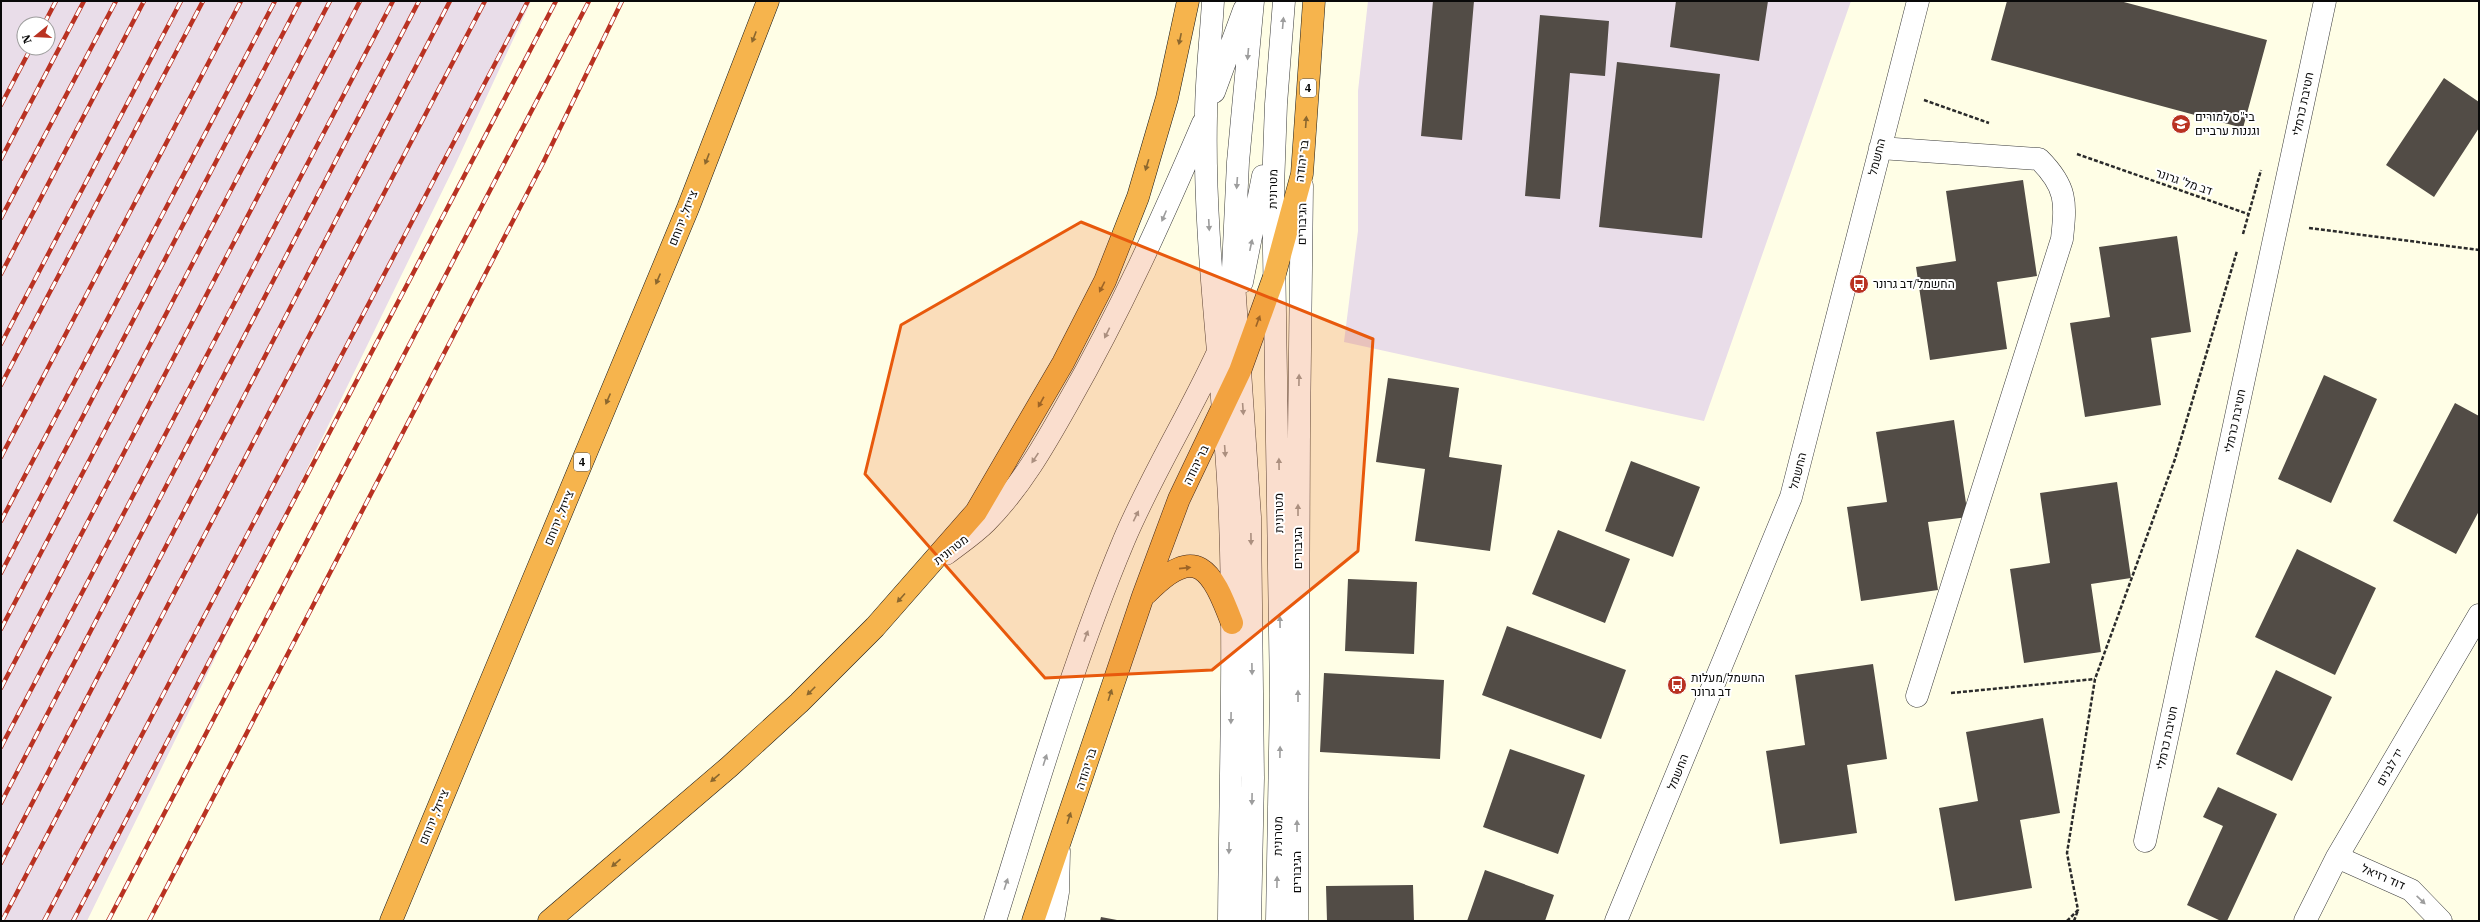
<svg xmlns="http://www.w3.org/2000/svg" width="2480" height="922" viewBox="0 0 2480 922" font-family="'IBM Plex Serif',Heebo,serif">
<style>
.industrial{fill:#e9dde9;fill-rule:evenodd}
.building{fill:#524c46}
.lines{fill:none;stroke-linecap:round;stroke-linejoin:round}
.minor-casing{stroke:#3c3c3c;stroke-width:23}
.highway-casing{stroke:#1a1a1a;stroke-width:23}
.path{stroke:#2b2b2b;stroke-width:2.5;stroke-dasharray:4 2;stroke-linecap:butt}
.minor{stroke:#fff;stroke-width:22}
.highway{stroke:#f6b44d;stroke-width:22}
.rail-casing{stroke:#b93222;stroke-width:4.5}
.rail{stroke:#fff;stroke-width:3;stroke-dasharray:9;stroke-linecap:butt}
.path-bridge{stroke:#2b2b2b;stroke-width:2.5;stroke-dasharray:4 2;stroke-linecap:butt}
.oneway{fill:#9d9d9d}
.oneway2{fill:#8b672e}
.marked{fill:#e8590c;fill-opacity:0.2;stroke:#e8590c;stroke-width:3;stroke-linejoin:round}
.labels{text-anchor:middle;stroke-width:4;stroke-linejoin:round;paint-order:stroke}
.shield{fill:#fff;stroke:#535353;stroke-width:1}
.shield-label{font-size:11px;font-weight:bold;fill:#090909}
.street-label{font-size:12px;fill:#090909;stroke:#fff}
.poi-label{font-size:12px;fill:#090909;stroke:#fff;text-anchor:start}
</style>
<rect width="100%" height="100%" fill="#fffee6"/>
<path class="industrial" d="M1,1H531L455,165L87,921H1ZM24,24H48V48H24Z
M1368,1H1851L1704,421L1344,342L1358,231V91Z"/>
<path class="building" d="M1433,1H1474L1462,140L1421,136Z
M1676,1H1768L1759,61L1670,47Z
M2007,1H2120L2267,40L2243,128L1991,60Z
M1540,15L1609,21L1605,76L1570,73L1560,199L1525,196Z
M1617,62L1720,74L1702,238L1599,227Z
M2444,78L2479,102V128L2434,197L2386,165Z
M2023,180L2037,276L1997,282L2007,349L1930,360L1916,267L1956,261L1946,191Z
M2177,236L2191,332L2151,338L2161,405L2085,417L2070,323L2110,317L2099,247Z
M2324,375L2377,399L2331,503L2278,479Z
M1388,378L1459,388L1449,457L1502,465L1490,551L1415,541L1425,469L1376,462Z
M2455,403L2479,416V511L2456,554L2393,521Z
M1954,420L1968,517L1928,522L1938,590L1861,601L1847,507L1887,502L1876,432Z
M1631,461L1700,487L1673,557L1605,531Z
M2117,482L2131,578L2091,584L2101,652L2024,663L2010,569L2050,563L2040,493Z
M1558,530L1630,559L1605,623L1532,594Z
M2297,549L2376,588L2335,675L2255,637Z
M1348,579L1417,582L1414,654L1345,651Z
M1507,626L1626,670L1601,739L1482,695Z
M1873,664L1887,759L1847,765L1857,833L1780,844L1766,751L1805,745L1795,675Z
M2276,670L2332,697L2292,781L2236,754Z
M1324,673L1444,680L1440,759L1320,752Z
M2043,718L2060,813L2020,820L2032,888L1955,901L1939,808L1978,801L1966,732Z
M1510,749L1585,775L1558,854L1483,827Z
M2218,787L2277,814L2227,921H2221L2187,905L2223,826L2203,817Z
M1485,870L1554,895L1545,921H1467Z
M1413,885L1414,921H1327L1326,886Z
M1101,917L1117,920V921H1100Z"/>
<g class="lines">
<defs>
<path id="minor" d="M1213,1C1211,39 1206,78 1206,116C1203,251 1225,384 1230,518C1235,652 1230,787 1229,921
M1214,92L1244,10
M1880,148L2039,159C2067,187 2066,202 2062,239L1917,696
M1242,282L1263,176
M946,554C959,544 974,534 986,522C1020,488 1045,444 1068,403C1120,312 1162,219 1203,123
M2145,841L2325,1
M2337,857L2411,890L2441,921
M995,921C1035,793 1072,664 1124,540C1151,476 1188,417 1217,354
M1053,921L1058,892L1059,851
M1250,921L1253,778L1250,517L1233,268L1238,162L1253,1
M1277,921L1281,695L1273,187L1276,104L1284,1
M1297,921L1299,432L1302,186
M1616,921L1791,497L1918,1
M2305,921L2337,857L2479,615"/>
<path id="highway" d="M1147,593C1197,542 1212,570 1232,623
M391,921L688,208L768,1
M549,921L729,767L799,703L875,627L976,512L1063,363L1105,281L1138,197L1167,98L1188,1
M1033,921L1143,596L1179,499L1240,371L1274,277L1302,174L1314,1"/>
</defs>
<use href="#minor" class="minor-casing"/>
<use href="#highway" class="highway-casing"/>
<path class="path" d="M1924,100L1989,123
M2077,154L2248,214
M2309,228L2479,250
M1951,693L2095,679
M2067,921L2078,910L2067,853L2095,679L2175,459L2237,251
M2074,921L2078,910"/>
<use href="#minor" class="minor"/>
<use href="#highway" class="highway"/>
<defs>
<path id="rail" d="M44,24L56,1
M1,105L31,48
M1,159L84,1
M1,218L116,1
M1,274L144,1
M1,344L181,1
M1,385L203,1
M1,457L241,1
M1,521L275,1
M1,573L300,1
M1,629L330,1
M1,688L360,1
M1,747L393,1
M1,803L419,1
M1,863L450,1
M2,921L485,1
M44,921L528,1
M73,921L556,1
M108,921L589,1
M149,921L543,163L622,1"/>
</defs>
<use href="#rail" class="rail-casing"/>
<use href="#rail" class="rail"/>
<path class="path-bridge" d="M2243,234L2261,170"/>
</g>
<defs><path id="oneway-solid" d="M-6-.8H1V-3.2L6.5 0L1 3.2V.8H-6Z"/></defs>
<g class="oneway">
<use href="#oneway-solid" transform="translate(1283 23) rotate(-85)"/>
<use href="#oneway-solid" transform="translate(1248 54) rotate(95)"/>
<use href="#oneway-solid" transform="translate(1237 183) rotate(94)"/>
<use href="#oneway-solid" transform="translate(1164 216) rotate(113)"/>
<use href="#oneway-solid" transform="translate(1209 225) rotate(87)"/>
<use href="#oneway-solid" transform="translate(1251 245) rotate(-78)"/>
<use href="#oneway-solid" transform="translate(1107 333) rotate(116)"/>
<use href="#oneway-solid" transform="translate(1299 380) rotate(-89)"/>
<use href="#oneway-solid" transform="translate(1243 409) rotate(86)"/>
<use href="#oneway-solid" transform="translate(1225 451) rotate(86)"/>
<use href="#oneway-solid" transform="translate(1035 458) rotate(124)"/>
<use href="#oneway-solid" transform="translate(1279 464) rotate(-91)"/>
<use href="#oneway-solid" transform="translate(1298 510) rotate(-90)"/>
<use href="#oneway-solid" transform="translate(1136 516) rotate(-64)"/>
<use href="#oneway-solid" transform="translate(1251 539) rotate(89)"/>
<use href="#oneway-solid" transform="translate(1280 622) rotate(-91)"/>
<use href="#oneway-solid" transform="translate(1086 636) rotate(-70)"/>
<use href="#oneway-solid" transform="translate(1252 669) rotate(89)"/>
<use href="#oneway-solid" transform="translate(1298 696) rotate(-90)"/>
<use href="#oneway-solid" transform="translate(1231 718) rotate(91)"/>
<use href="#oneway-solid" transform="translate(1280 752) rotate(-89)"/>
<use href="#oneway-solid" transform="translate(1045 760) rotate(-72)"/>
<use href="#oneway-solid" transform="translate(1252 799) rotate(91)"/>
<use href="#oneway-solid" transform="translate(1297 826) rotate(-90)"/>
<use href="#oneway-solid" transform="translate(1229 848) rotate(91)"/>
<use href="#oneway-solid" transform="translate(1277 882) rotate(-89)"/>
<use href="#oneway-solid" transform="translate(1006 884) rotate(-72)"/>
<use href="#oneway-solid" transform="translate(2421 900) rotate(43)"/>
</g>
<g class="oneway2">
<use href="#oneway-solid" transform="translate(754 37) rotate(111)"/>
<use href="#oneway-solid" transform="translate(1180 39) rotate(102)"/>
<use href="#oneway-solid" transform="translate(1306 122) rotate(-86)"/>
<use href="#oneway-solid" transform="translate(707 159) rotate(111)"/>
<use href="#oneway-solid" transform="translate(1147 165) rotate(107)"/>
<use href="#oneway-solid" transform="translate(658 279) rotate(113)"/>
<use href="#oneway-solid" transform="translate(1102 287) rotate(117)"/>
<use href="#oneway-solid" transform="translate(1258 321) rotate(-70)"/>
<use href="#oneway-solid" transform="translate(608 399) rotate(113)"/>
<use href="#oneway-solid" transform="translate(1041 402) rotate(119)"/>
<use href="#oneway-solid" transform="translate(1185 568) rotate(-6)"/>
<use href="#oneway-solid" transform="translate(901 598) rotate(132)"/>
<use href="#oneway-solid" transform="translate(811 691) rotate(135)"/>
<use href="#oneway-solid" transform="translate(1110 695) rotate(-72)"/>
<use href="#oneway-solid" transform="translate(715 778) rotate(139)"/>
<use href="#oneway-solid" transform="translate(1069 818) rotate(-72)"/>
<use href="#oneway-solid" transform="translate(616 863) rotate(139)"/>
</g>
<path class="marked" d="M1081,222L1373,339L1358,551L1212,670L1045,678L865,474L901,325Z"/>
<defs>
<symbol id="school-disc" viewBox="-11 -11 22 22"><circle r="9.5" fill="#b93222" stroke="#fff"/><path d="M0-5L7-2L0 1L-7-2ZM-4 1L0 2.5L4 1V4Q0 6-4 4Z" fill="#fff"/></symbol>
<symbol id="bus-disc" viewBox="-11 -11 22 22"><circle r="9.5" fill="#b93222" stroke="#fff"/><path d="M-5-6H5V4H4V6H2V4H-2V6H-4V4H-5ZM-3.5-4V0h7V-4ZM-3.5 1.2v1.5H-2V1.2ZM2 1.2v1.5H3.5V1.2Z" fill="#fff"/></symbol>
</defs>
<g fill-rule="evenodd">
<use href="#school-disc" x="2170" y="113" width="22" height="22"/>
<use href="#bus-disc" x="1848" y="273" width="22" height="22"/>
<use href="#bus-disc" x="1666" y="674" width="22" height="22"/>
</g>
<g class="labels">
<g class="shield">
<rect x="1300" y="79" width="16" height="18" rx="3"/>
<rect x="574" y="453" width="16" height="18" rx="3"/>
</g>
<g class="shield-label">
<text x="1308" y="92">4</text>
<text x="582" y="466">4</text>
</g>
<g class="street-label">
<text transform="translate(2303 104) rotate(-78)" y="4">חטיבת כרמלי</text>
<text transform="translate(1877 157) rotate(-76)" y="4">החשמל</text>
<text transform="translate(1302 161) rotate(-83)" y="4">בר יהודה</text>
<text transform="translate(2184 182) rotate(19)" y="4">דב מל' גרונר</text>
<text transform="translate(1273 189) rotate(-89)" y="4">מטרונית</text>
<text transform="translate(683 218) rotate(-68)" y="4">צייזל, ירוחם</text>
<text transform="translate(1302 224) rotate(-89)" y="4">הגיבורים</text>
<text transform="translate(2235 421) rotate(-78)" y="4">חטיבת כרמלי</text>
<text transform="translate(1196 465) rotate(-64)" y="4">בר יהודה</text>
<text transform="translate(1798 471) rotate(-76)" y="4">החשמל</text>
<text transform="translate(1279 513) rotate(-91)" y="4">מטרונית</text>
<text transform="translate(559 518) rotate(-67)" y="4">צייזל, ירוחם</text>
<text transform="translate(1298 548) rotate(-90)" y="4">הגיבורים</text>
<text transform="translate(951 550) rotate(-38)" y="4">מטרונית</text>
<text transform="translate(2167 738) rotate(-78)" y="4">חטיבת כרמלי</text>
<text transform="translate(2390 767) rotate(-60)" y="4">יד לבנים</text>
<text transform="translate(1086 769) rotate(-72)" y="4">בר יהודה</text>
<text transform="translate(1678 772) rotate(-68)" y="4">החשמל</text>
<text transform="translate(434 817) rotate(-67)" y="4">צייזל, ירוחם</text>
<text transform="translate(1278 836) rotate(-89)" y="4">מטרונית</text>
<text transform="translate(1297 872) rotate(-90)" y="4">הגיבורים</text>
<text transform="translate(2383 877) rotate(24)" y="4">דוד רזיאל</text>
</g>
<g class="poi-label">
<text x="2195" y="121">בי"ס למורים<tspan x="2195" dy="14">וגננות ערביים</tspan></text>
<text x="1873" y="288">החשמל/דב גרונר</text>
<text x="1691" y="682">החשמל/מעלות<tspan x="1691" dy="14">דב גרונר</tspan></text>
</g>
</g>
<rect width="2480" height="922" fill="none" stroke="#090909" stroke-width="4"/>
<g transform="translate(36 36) rotate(252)"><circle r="19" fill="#ffffff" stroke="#9d9d9d"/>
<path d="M0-3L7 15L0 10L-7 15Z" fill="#b93222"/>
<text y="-6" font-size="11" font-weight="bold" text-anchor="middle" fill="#090909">N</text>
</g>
</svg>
